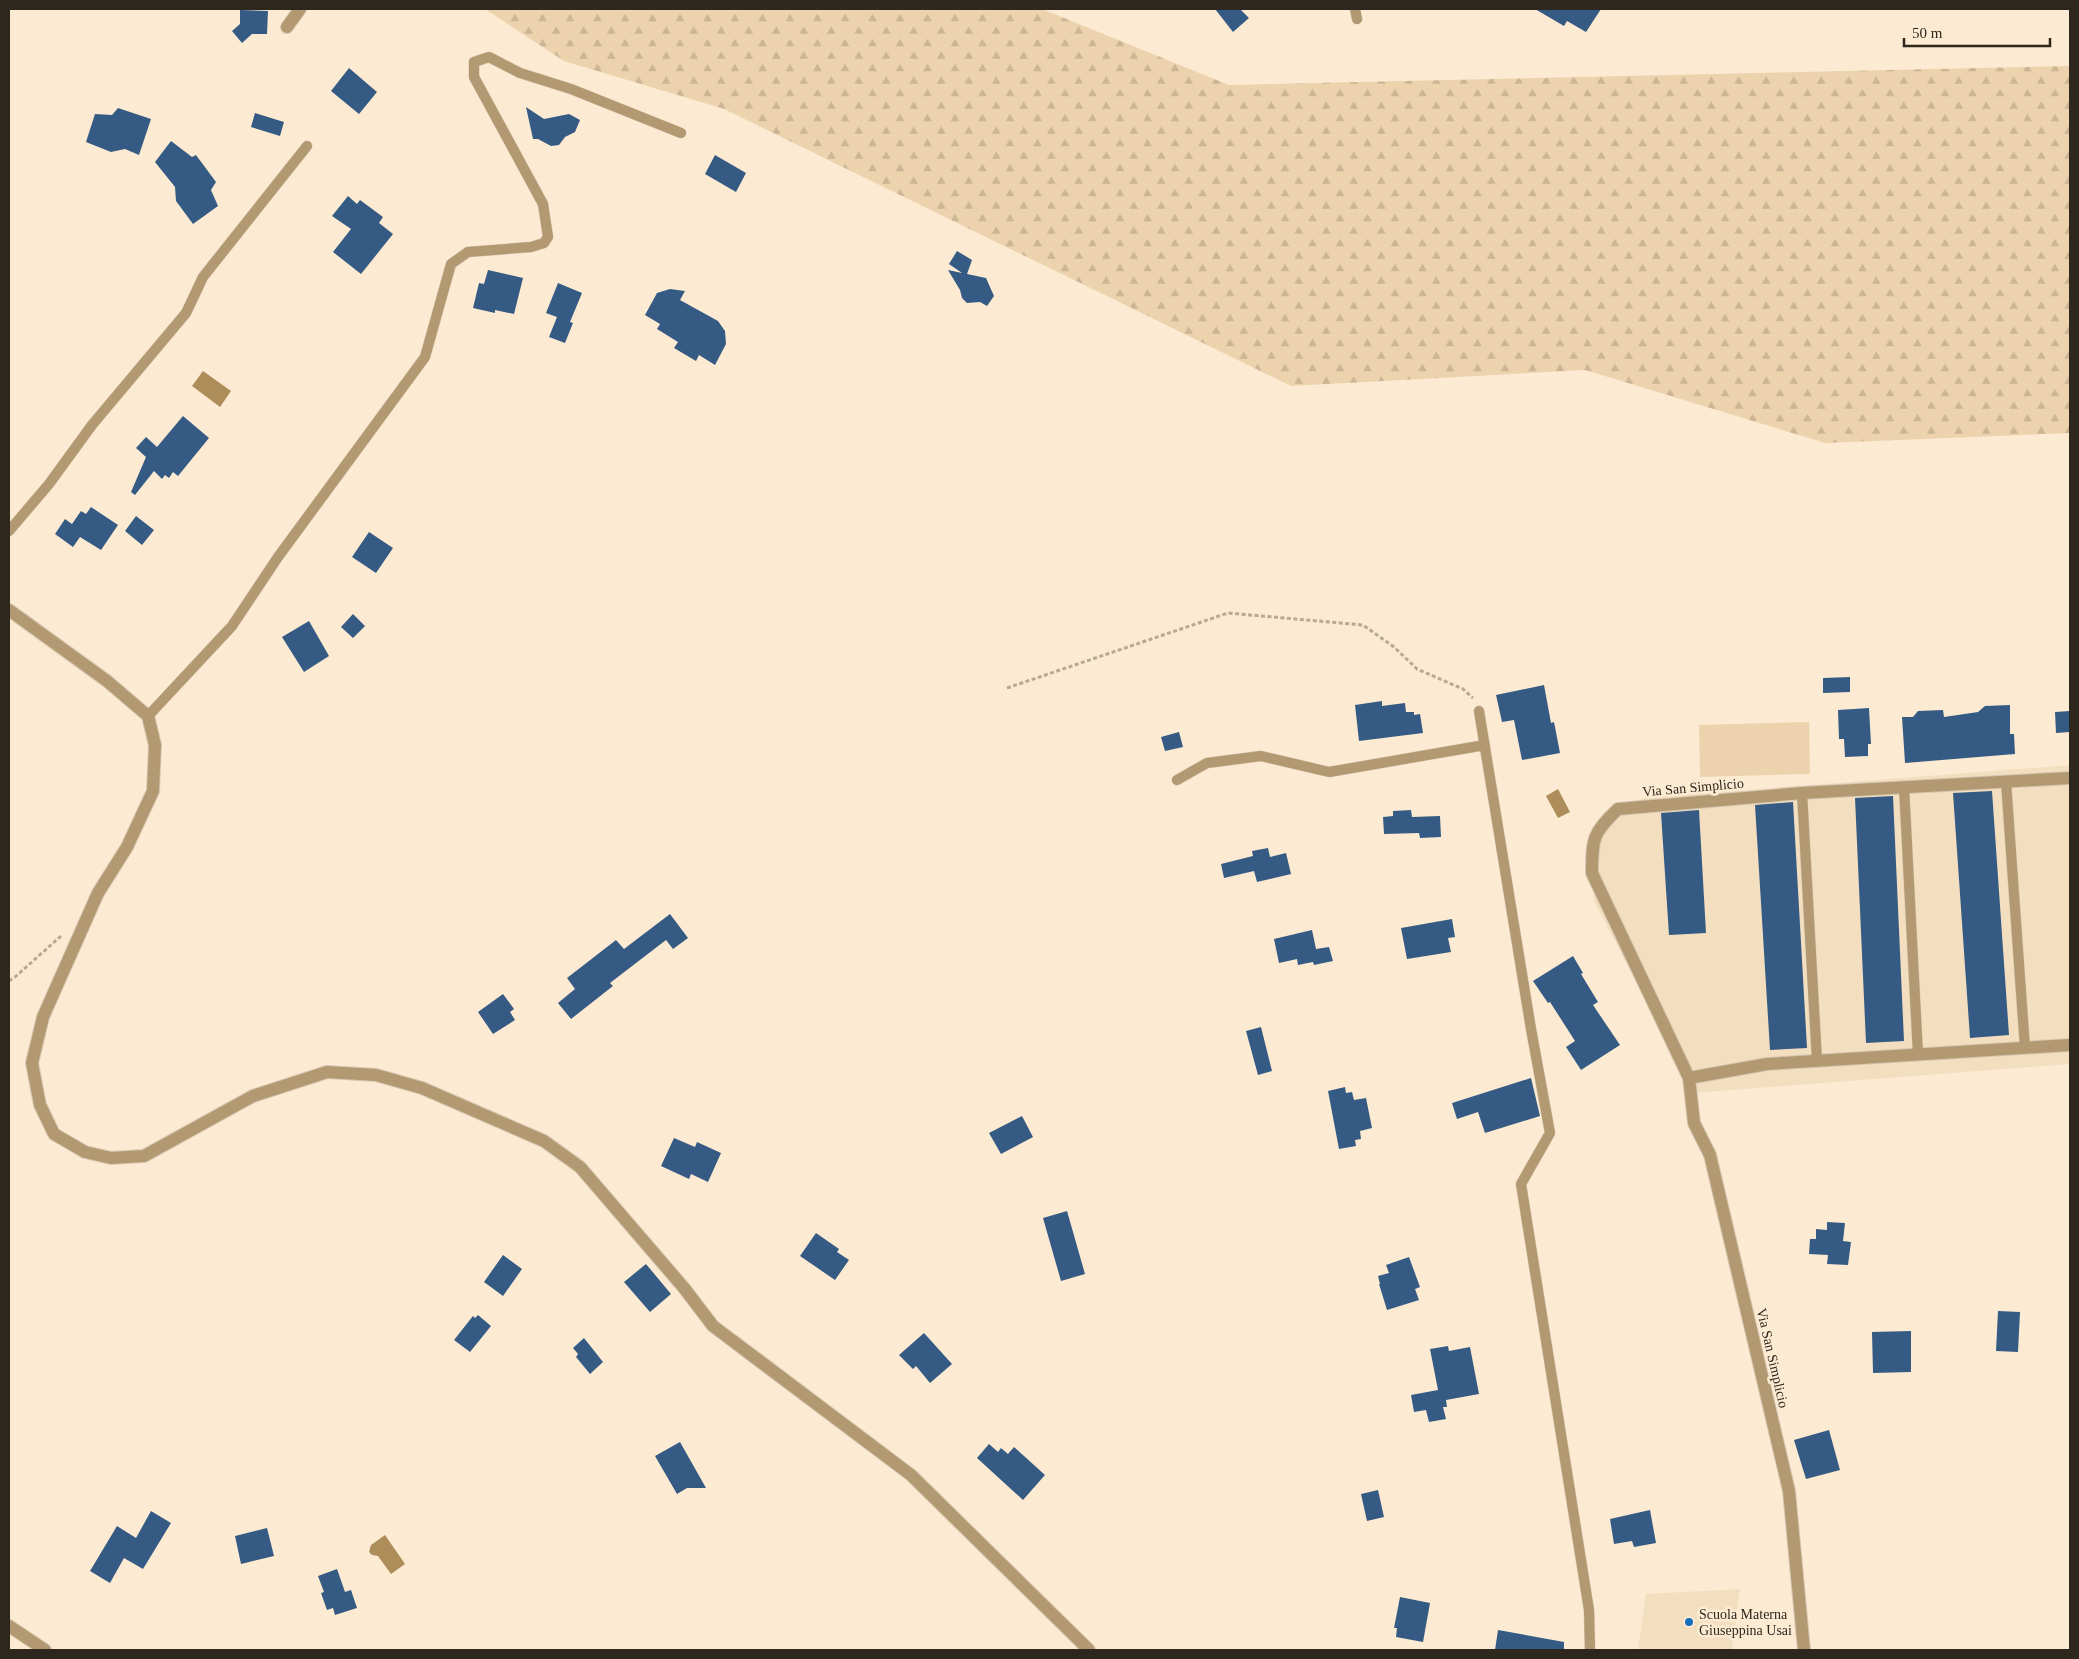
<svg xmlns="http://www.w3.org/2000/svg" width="2079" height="1659" viewBox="0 0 2079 1659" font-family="'Times New Roman',serif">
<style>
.built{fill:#f3dfc0}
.grass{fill:#ecd3ad}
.forest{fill:url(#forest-firs)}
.water{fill:#ad8d59}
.building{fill:#355b84}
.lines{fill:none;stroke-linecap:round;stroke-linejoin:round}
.service-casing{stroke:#d7c8b2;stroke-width:11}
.minor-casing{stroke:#d7c8b2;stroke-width:14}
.path{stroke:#b7a996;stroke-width:3;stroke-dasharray:4 2.5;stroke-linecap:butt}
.service{stroke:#b39971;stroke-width:10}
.minor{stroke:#b39971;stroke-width:12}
.poi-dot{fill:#156ebb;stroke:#fcebd2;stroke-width:2}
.labels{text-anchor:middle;stroke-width:5;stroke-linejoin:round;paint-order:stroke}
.street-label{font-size:14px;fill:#2e271e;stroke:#fcebd2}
.poi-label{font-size:14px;fill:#2e271e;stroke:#fcebd2;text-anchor:start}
</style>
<defs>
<pattern id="forest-firs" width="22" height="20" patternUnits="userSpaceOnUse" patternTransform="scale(1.25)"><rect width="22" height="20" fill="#ecd3ad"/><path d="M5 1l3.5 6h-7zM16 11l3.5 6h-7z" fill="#cbb594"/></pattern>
</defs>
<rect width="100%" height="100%" fill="#fcebd2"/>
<path class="built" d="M2070,765V1064L1694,1093L1594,901L1587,846L1603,813L1644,798Z
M1740,1589L1732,1650H1638L1646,1594Z"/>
<path class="grass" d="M1809,722L1810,774L1700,777L1699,725Z"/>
<path class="forest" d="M485,9H1042L1229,85L2070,66V433L1825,443L1585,370L1291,386L724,109L564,61Z"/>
<path class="water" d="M203,371L231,391L220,407L192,386Z
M1558,789L1570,812L1558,818L1546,796Z
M385,1535L405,1564L391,1574L378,1556L372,1555L369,1552L371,1545Z"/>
<path class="building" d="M1215,9H1240L1249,18L1233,32Z
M1535,9H1601L1586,32L1567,21L1564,26Z
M240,10L268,11L267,34H252L242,43L232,31L240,24Z
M349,68L377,92L359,114L331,91Z
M526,107L544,119L569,114L580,120L575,132L565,137L559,145L551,146L538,139H533Z
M118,108L151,119L139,155L125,149L111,152L86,142L95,114L112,115Z
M255,113L284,122L280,136L251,127Z
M171,141L192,157L196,155L216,182L211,190L218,206L193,224L176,201L175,187L155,162Z
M715,155L746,173L736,192L705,174Z
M348,196L357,204L360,200L383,217L379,223L393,234L361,274L333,252L351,229L332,216Z
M957,251L972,260L967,274L986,278L994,296L987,306L980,302L967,303L962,298L960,290L948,270L962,273L949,264Z
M488,270L523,278L514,314L495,310V313L473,308L479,283L484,284Z
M558,283L582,293L570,322L573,323L565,343L549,337L557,317L546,313Z
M670,289L685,291L680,300L718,321L725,331L726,344L715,365L699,355L696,361L674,348L678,342L657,329L660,324L645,315L657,293Z
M183,416L209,438L178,476L173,472L169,478L165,475L162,479L154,471L135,495L131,492L146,457L136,448L146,437L157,447Z
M91,507L118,525L101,550L80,537L73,547L55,534L65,519L72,524L81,511L86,514Z
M136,516L154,530L142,545L125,531Z
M369,532L393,548L376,573L352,557Z
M353,614L365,626L353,638L341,627Z
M309,621L329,656L304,672L282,637Z
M1850,677V692L1823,693V678Z
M1544,685L1551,723L1554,722L1560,753L1522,760L1514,720L1502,722L1496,695Z
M1382,701V706L1405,703L1406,712H1414V715L1420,714L1423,733L1359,741L1355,705Z
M2010,705V734H2014L2015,754L1905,763L1902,717H1913L1918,711L1943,710L1944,717L1978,712L1985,706Z
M1869,708L1871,744H1868V756L1845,757L1844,739H1839L1838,710Z
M2070,711V732L2056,733L2055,712Z
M1179,732L1183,747L1165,751L1161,737Z
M1992,791L2009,1035L1970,1038L1953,793Z
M1893,796L1904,1041L1866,1043L1855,798Z
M1793,802L1807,1048L1770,1050L1755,805Z
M1411,810L1412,817L1440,816L1441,837L1420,838L1419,833L1384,834L1383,817L1393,816V811Z
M1699,810L1706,933L1669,935L1661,813Z
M1268,848L1270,857L1286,853L1291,874L1257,882L1254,871L1224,878L1221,864L1253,856L1252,851Z
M670,914L688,938L673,949L666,940L610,983L613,986L571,1019L558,1003L575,989L567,978L616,940L624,949Z
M1452,919L1455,937L1448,938L1451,952L1407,959L1401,928Z
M1312,930L1316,949L1329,947L1333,961L1314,965L1313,962L1298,965L1297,959L1279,963L1274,939Z
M1573,956L1583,973L1581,974L1598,1002L1593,1005L1620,1045L1581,1070L1566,1047L1575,1041L1550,1002L1548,1003L1533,981Z
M503,994L514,1009L510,1012L515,1020L493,1034L478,1012Z
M1261,1027L1272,1071L1258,1075L1246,1031Z
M1531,1078L1540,1116L1485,1133L1478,1112L1457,1119L1452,1103Z
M1345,1087L1346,1093L1352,1092L1354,1100L1366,1098L1372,1128L1360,1131L1361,1139L1355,1140L1356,1146L1339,1149L1328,1091Z
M1022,1116L1033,1137L1001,1154L989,1133Z
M674,1138L695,1147L697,1142L721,1153L708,1182L691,1174L689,1179L661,1166Z
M1067,1211L1085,1274L1061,1281L1043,1218Z
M1827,1222L1845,1223L1843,1241L1851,1242L1848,1265L1827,1264L1828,1255L1809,1254L1810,1239H1816V1229L1827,1230Z
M816,1233L839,1249L837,1252L849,1260L835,1280L800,1256Z
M503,1255L522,1269L503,1296L484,1282Z
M1409,1257L1420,1287L1415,1289L1419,1300L1387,1310L1379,1284H1380L1378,1276L1389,1273L1386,1265Z
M646,1264L671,1294L650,1312L624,1282Z
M1998,1311L2020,1312L2018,1352L1996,1351Z
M478,1315L491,1326L470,1352L454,1340L473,1316L475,1318Z
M1911,1331V1372L1873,1373L1872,1332Z
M924,1333L952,1364L930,1383L916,1366L913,1369L899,1355Z
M584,1338L603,1362L590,1374L576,1357L578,1354L573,1348Z
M1448,1346L1449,1351L1470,1347L1479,1394L1446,1400L1447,1407H1443L1446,1419L1429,1422L1426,1410L1414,1412L1411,1395L1438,1390L1430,1349Z
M1829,1430L1840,1470L1806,1479L1794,1440Z
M680,1442L706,1488H687L677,1494L655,1456Z
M989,1444L998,1452L1001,1448L1008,1454L1014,1447L1045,1475L1023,1500L977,1458Z
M1378,1490L1384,1517L1367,1521L1361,1494Z
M1650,1510L1656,1543L1634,1547L1632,1541L1614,1544L1610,1519Z
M151,1511L171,1523L143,1569L124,1558L110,1583L90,1571L117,1526L136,1538Z
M267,1528L274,1556L241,1564L235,1536Z
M337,1569L345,1592L351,1590L357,1608L335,1615L333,1608L327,1610L321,1593L324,1592L318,1576Z
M1400,1597L1430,1603L1423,1642L1396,1637L1397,1628H1394Z
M1498,1630L1564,1642V1650H1495Z"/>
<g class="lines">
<defs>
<path id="service" d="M1355,9L1357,19
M9,531L49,484L92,425L186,313L203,277L307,146
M1479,711L1531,1029L1550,1133L1521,1184L1589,1610L1590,1650
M148,716L232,626L278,557L425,357L451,264L468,252L531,247L544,243L548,237L543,204L474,77V62L489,57L520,73L571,89L681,133
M1177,780L1207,763L1261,756L1329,772L1485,745
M2006,782L2025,1048
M1904,787L1918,1055
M1802,793L1817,1061"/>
<path id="minor" d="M287,27L300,9
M9,610L107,681L148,716L155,745L153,791L127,847L98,893L43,1017L32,1063L40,1105L54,1134L85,1152L111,1158L144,1156L253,1096L327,1072L376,1075L422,1088L544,1141L580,1167L684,1288L713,1326L911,1475L1089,1650
M1689,1078L1767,1064L2070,1045
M9,1626L45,1650
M1804,1650L1789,1491L1710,1155L1694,1123L1689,1078L1592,873C1592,838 1593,833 1618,809L1802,793L2070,778"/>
</defs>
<use href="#service" class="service-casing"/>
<use href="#minor" class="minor-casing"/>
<path class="path" d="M1007,688L1228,613L1363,625L1394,647L1417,669L1463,689L1473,698
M9,981L15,977L61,936"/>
<use href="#service" class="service"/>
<use href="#minor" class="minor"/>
</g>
<circle class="poi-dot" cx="1689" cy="1622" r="5"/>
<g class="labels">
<g class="street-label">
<text transform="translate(1693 787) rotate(-5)" y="5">Via San Simplicio</text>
<text transform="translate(1773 1358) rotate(77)" y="5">Via San Simplicio</text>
</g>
<g class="poi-label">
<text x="1699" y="1619">Scuola Materna<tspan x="1699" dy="16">Giuseppina Usai</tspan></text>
</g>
</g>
<rect width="2079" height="1659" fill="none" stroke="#2e271e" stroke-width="20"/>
<path d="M1904 38v8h146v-8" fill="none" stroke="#2e271e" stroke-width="2.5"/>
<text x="1912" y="38" font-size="15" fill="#2e271e" stroke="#fcebd2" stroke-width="4" paint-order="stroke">50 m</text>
</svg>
